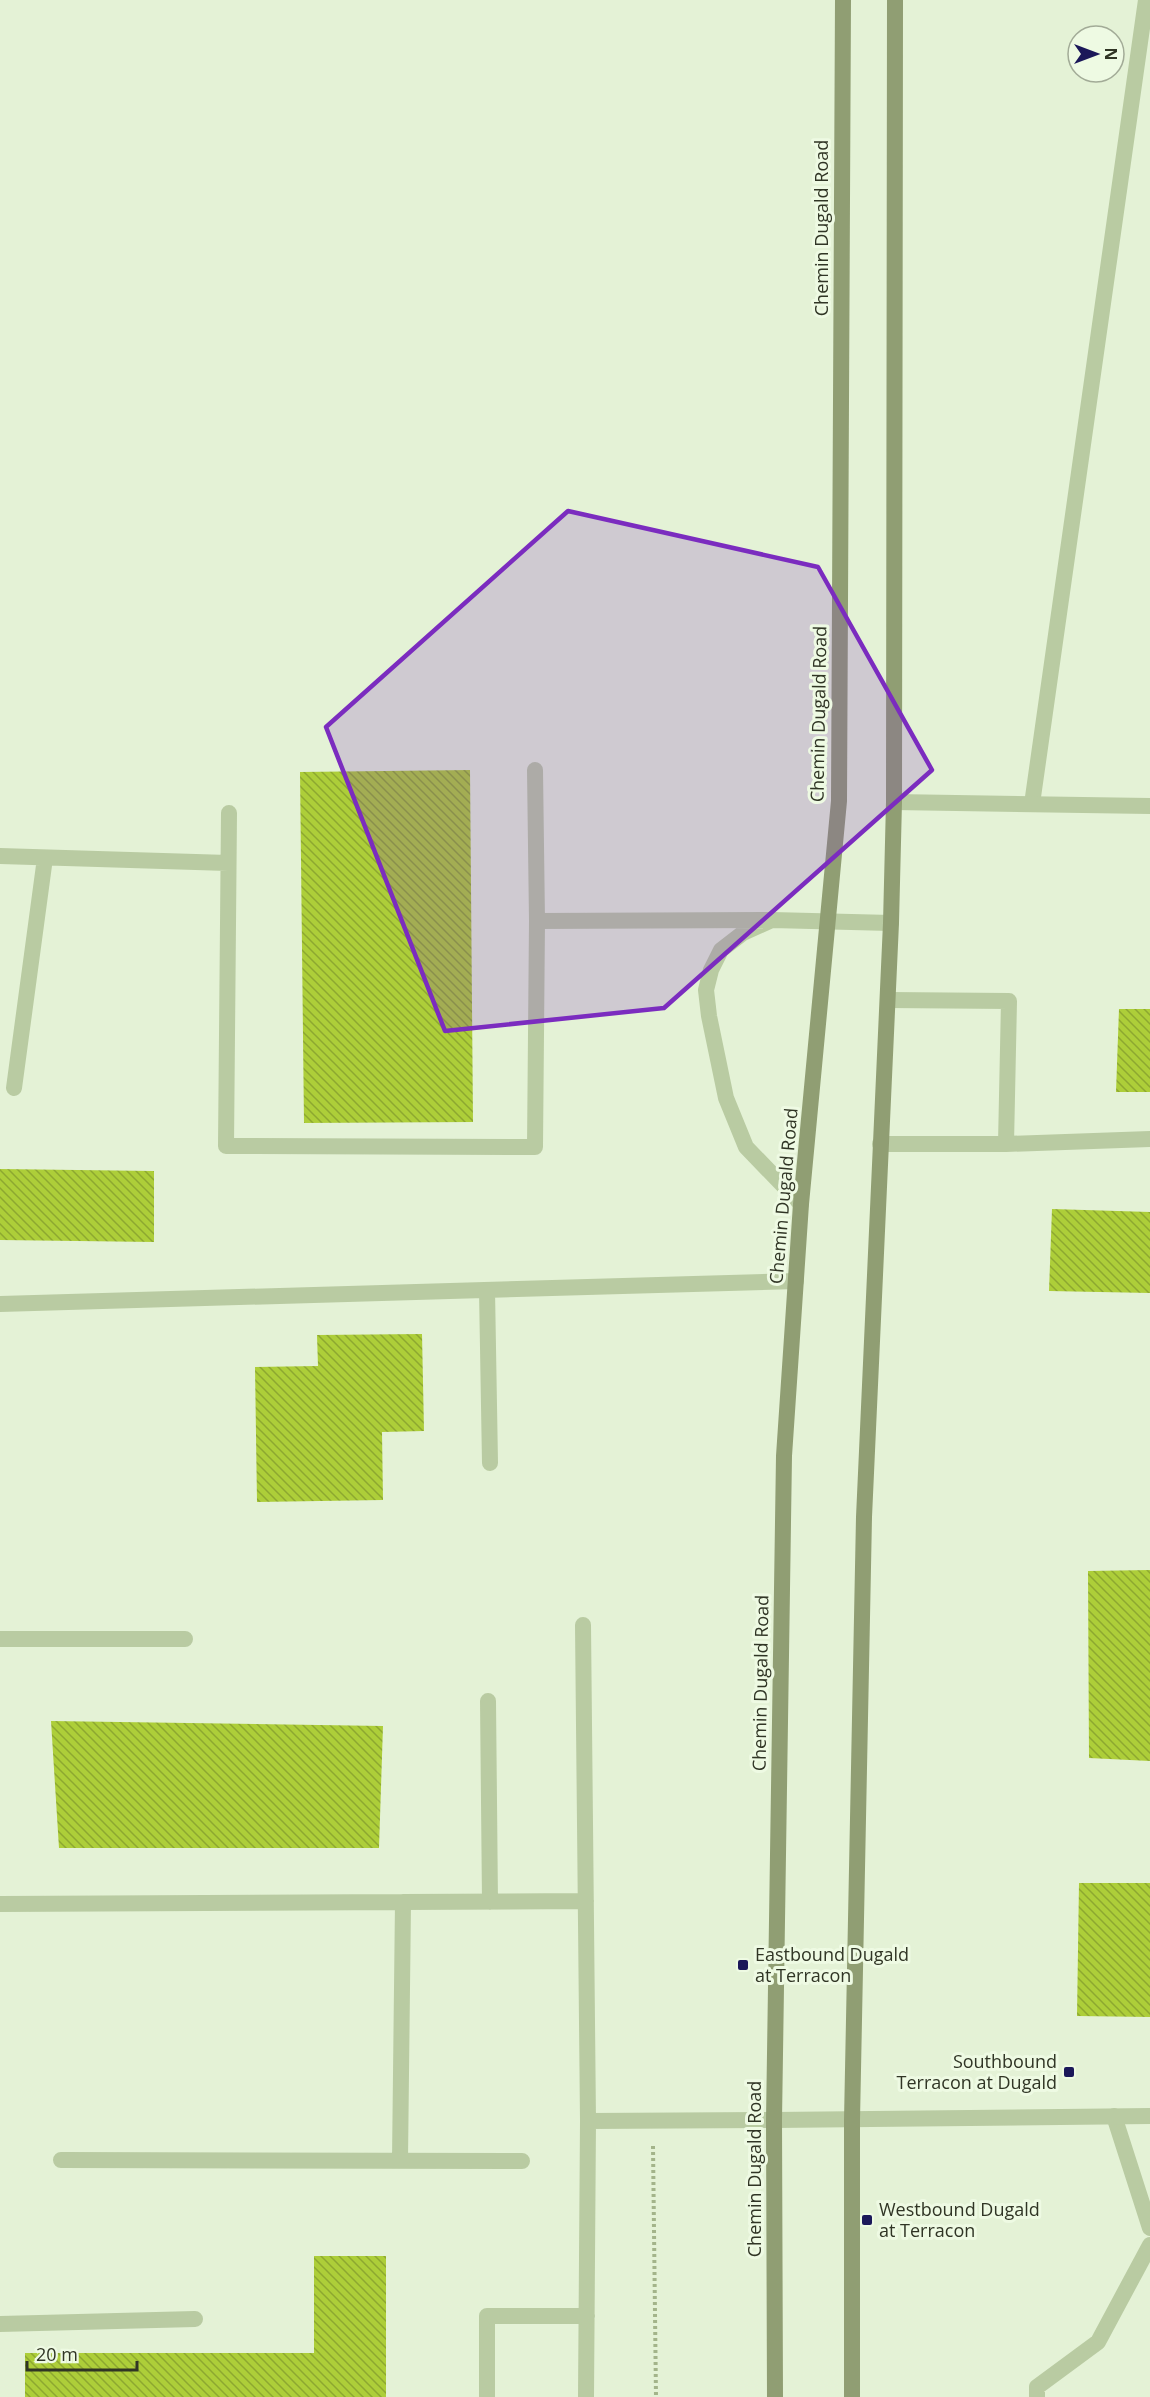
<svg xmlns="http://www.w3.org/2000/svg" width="1150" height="2397" viewBox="0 0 1150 2397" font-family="'Open Sans',sans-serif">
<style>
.building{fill:url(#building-back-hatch)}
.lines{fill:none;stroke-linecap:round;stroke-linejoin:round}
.path{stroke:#a3b48a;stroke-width:4;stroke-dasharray:3 3;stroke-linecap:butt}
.service{stroke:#b9cba2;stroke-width:16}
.minor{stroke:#b9cba2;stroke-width:16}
.secondary{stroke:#909e73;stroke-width:16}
.marked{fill:#7b2cbf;fill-opacity:0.2;stroke:#7b2cbf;stroke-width:4.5;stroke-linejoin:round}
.poi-dot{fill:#1b1859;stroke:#eefae3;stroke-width:2}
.labels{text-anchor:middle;stroke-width:6;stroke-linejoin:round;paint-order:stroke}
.street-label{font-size:18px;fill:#303525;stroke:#eefae3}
.poi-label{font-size:18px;fill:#303525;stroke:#eefae3;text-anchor:start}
</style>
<defs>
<pattern id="building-back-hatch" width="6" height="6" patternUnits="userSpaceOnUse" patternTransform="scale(1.5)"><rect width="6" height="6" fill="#adce39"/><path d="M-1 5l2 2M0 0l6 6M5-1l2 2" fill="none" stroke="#8da830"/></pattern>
</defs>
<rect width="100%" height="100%" fill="#e4f2d6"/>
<path class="building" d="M470,770L473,1122L304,1123L300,772Z
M1119,1009H1150V1092H1116Z
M0,1169L154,1171V1242L0,1240Z
M1052,1209L1150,1212V1293L1049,1291Z
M422,1334L424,1431L382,1432L383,1500L257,1502L255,1367L318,1366L317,1335Z
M1150,1570V1761L1089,1758L1088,1571Z
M51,1721L383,1726L379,1848H59Z
M1079,1883H1150V2017L1077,2016Z
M314,2256H386V2397H25V2353H314Z"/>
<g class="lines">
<path class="path" d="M653,2146L656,2397"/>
<path class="service" d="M535,770L537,921
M1032,804L1146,0
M229,813L226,1146L535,1147L537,921L772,920
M0,856L228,863
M888,1000L1009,1001L1006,1144
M14,1088L45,858
M880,1144H1006L1150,1139
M801,1204L746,1147L726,1098L709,1016L706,990L711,970L721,950L743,933L772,920L891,923
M487,1290L490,1463
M0,1304L796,1281
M583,1625L588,2121
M0,1639H185
M488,1701L490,1902
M0,1904L403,1902
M1114,2116L1150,2228
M61,2160L522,2161
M400,2160L403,1902L586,1901
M0,2324L195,2319
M487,2397V2316H587
M586,2397L588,2121L774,2120
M1037,2397V2387L1098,2342L1150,2245"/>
<path class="minor" d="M894,802L1150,806
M774,2120L1150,2116"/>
<path class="secondary" d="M775,2397L774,2120L784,1456L801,1204L839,801L843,0
M852,2397V2120L864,1517L891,923L894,802L895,0"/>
</g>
<path class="marked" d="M568,511L818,567L932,770L664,1008L445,1031L326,727Z"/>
<g class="poi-dot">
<rect x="737" y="1959" width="12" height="12" rx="3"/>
<rect x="1063" y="2066" width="12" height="12" rx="3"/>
<rect x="861" y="2214" width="12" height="12" rx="3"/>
</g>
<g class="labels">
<g class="street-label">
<text transform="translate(822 228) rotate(-90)" y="6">Chemin Dugald Road</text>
<text transform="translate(819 714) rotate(-89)" y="6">Chemin Dugald Road</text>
<text transform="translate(784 1196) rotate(-85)" y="6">Chemin Dugald Road</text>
<text transform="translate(761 1683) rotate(-89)" y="6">Chemin Dugald Road</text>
<text transform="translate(755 2169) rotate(-90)" y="6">Chemin Dugald Road</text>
</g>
<g class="poi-label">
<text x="755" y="1961">Eastbound Dugald<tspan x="755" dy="21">at Terracon</tspan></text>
<text x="1057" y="2068" text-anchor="end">Southbound<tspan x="1057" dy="21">Terracon at Dugald</tspan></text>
<text x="879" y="2216">Westbound Dugald<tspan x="879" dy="21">at Terracon</tspan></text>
</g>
</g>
<g transform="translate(1096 54) rotate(90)"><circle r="28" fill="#eefae3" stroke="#a2ab97" stroke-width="1.5"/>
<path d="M0-4.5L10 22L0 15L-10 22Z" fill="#1b1859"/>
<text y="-9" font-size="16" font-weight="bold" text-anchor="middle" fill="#303525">N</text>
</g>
<path d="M27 2361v9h110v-9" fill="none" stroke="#303525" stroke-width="3"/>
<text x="36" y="2361" font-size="18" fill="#303525" stroke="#eefae3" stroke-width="4.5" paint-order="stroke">20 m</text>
</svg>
